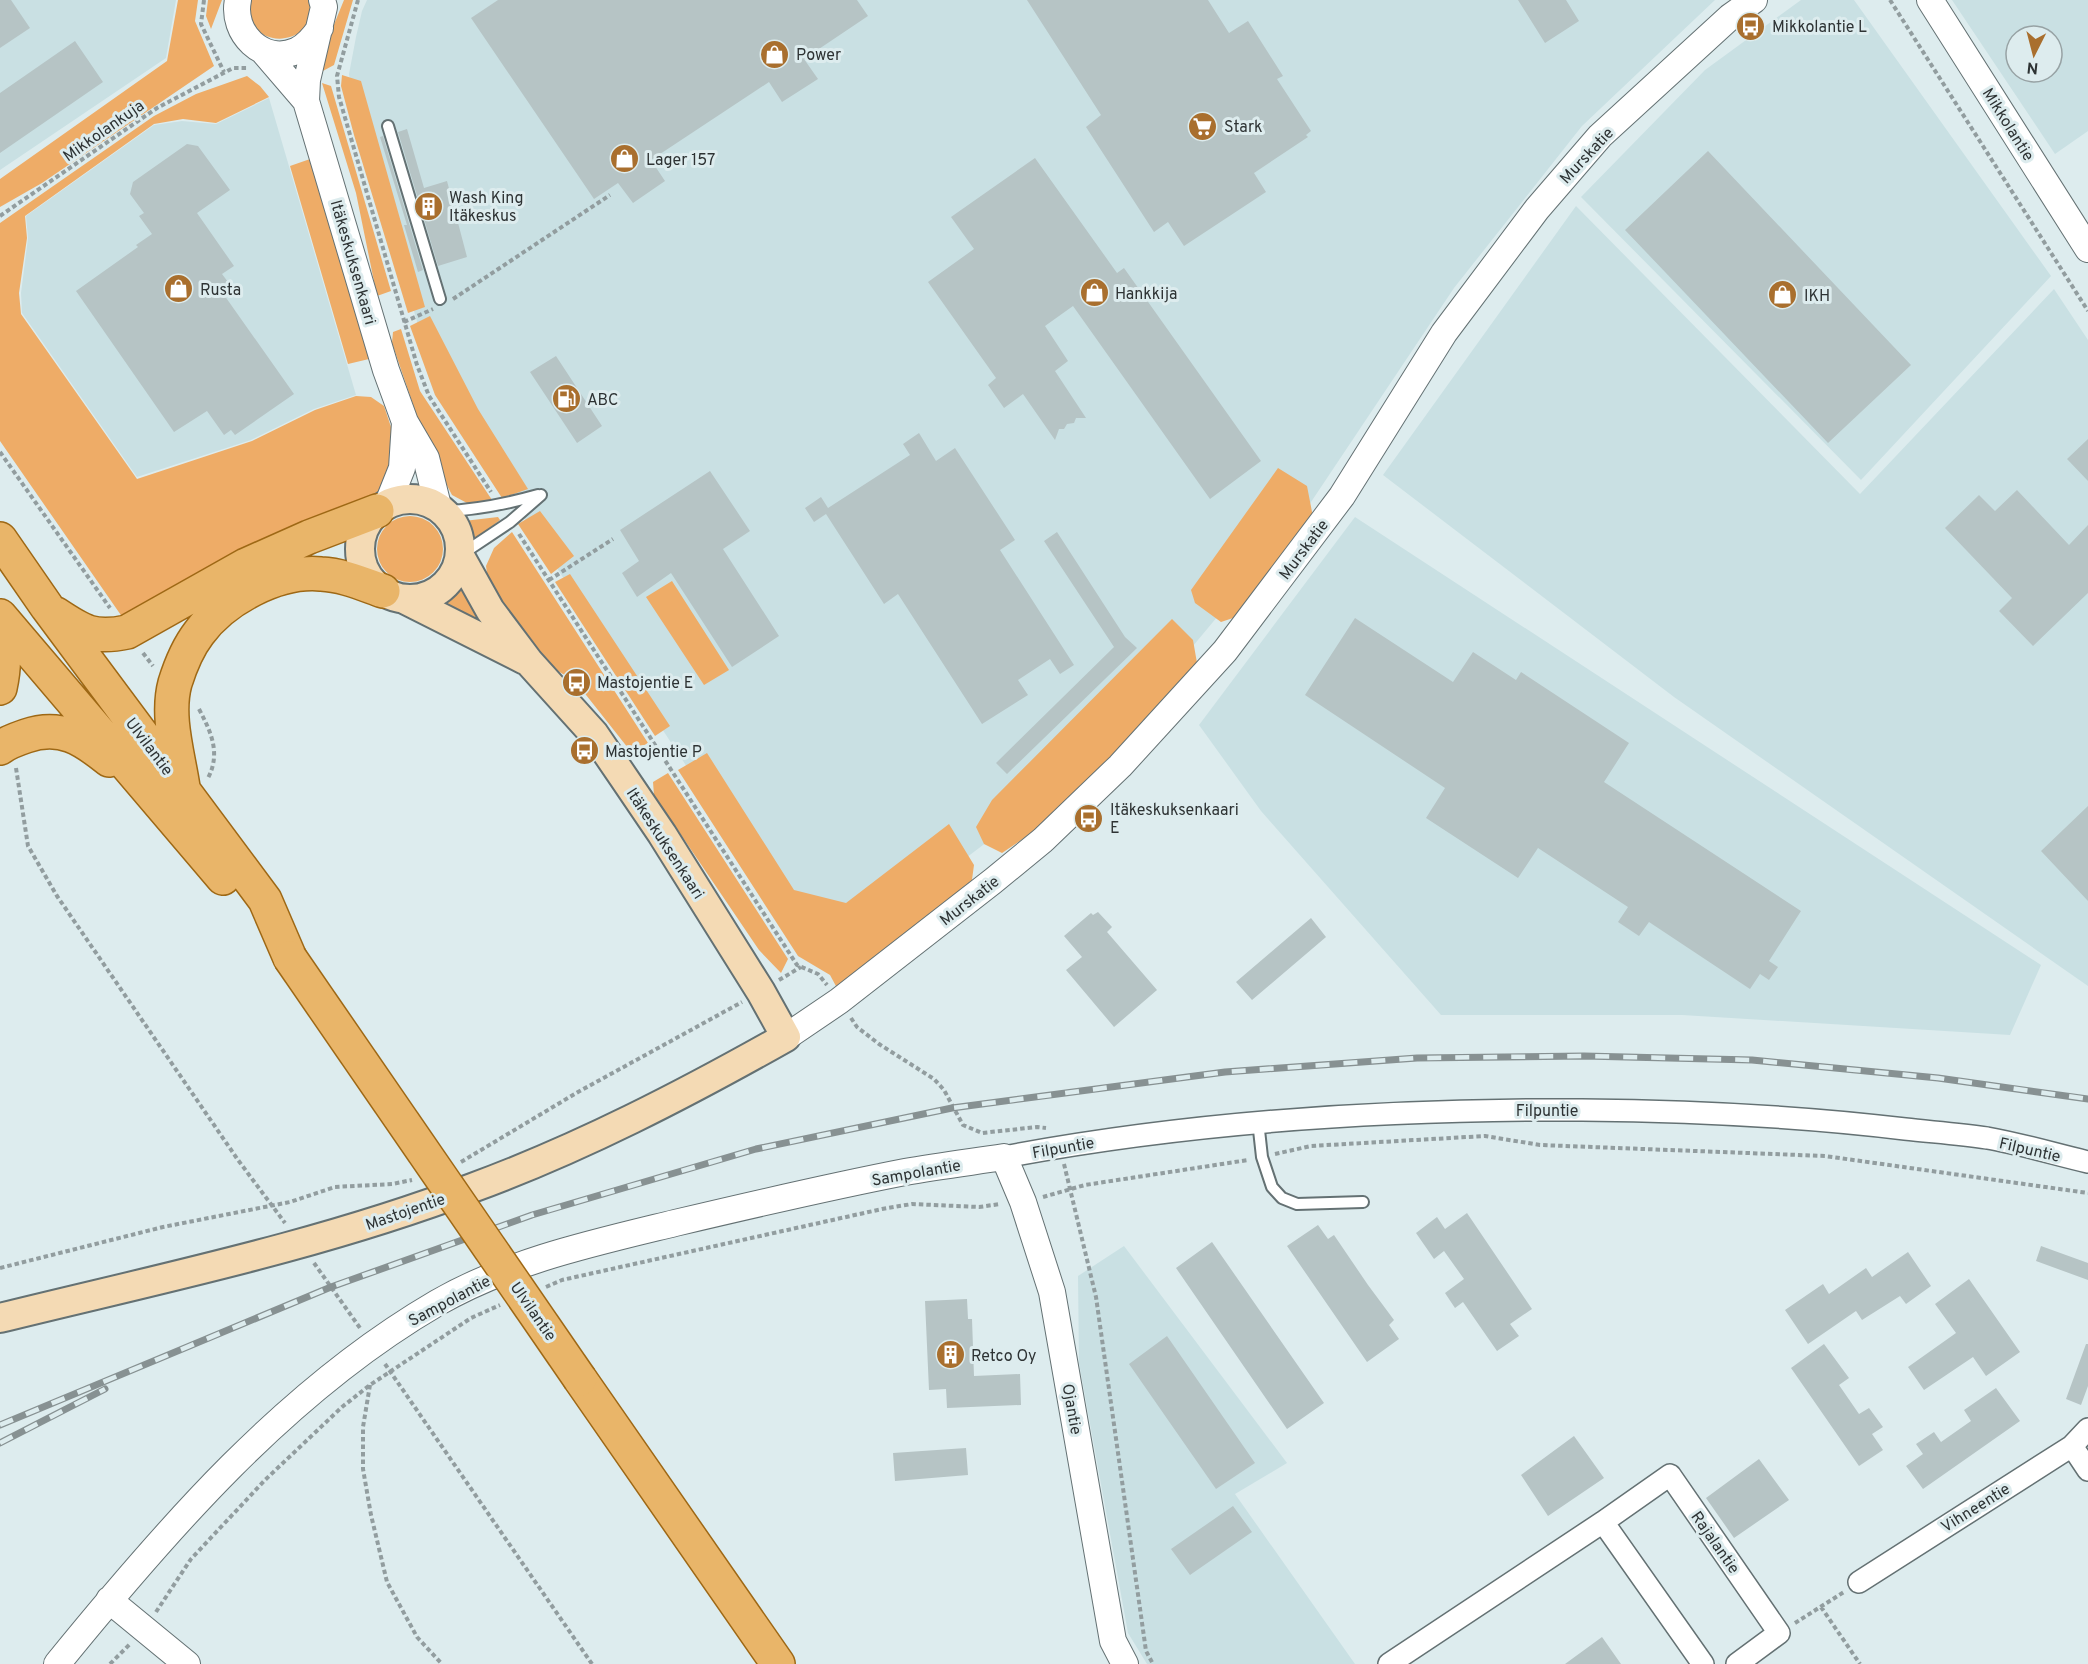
<svg xmlns="http://www.w3.org/2000/svg" width="2088" height="1664" viewBox="0 0 2088 1664" font-family="Overpass,sans-serif">
<style>
.built{fill:#c9e0e3;fill-rule:evenodd}
.green{fill:#eeac67}
.building{fill:#b6c4c5}
.lines{fill:none;stroke-linecap:round;stroke-linejoin:round}
.service-casing{stroke:#647173;stroke-width:14}
.minor-casing{stroke:#647173;stroke-width:24}
.tertiary-casing{stroke:#647173;stroke-width:28}
.secondary-casing{stroke:#647173;stroke-width:32}
.primary-casing{stroke:#9e6815;stroke-width:36}
.path{stroke:#929d9f;stroke-width:4;stroke-dasharray:4.5 3;stroke-linecap:butt}
.service{stroke:#fff;stroke-width:10}
.minor{stroke:#fff;stroke-width:21}
.tertiary{stroke:#fff;stroke-width:26}
.secondary{stroke:#f4dab4;stroke-width:28}
.primary{stroke:#e9b569;stroke-width:33}
.rail-casing{stroke:#879192;stroke-width:7}
.rail{stroke:#ddecee;stroke-width:4.5;stroke-dasharray:14;stroke-linecap:butt}
.primary-bridge-casing{stroke:#9e6815;stroke-width:36;stroke-linecap:butt}
.primary-bridge{stroke:#e9b569;stroke-width:33}
.labels{text-anchor:middle;stroke-width:6;stroke-linejoin:round;paint-order:stroke}
.poi-label{font-size:16px;fill:#2e3334;stroke:#ddecee;text-anchor:start}
.street-label{font-size:16px;fill:#2e3334;stroke:#ddecee}
</style>
<rect width="100%" height="100%" fill="#ddecee"/>
<path class="built" d="M0,0H176L166,58L0,170Z
M367,0H1715L1582,126L1454,288L1303,514L1102,755L859,939L791,926L477,446L431,371L352,92L349,74L356,37L362,11Z
M1801,0H1854L2051,276L1861,480L1581,197L1705,70Z
M1952,0H2088V131L2055,154ZM2016,36H2052V72H2016Z
M269,98L356,395L314,409L251,440L137,477L22,313L21,293L28,238L26,216L154,125L182,121L216,124Z
M1576,206L1860,494L2054,289L2088,340V986L1674,697L1383,475Z
M1355,517L2041,965L2010,1035L1682,1015H1441L1261,811L1199,725Z
M1124,1246L1287,1463L1235,1494L1355,1664H1147L1128,1633L1079,1363L1078,1276Z"/>
<path class="green" d="M178,0H198L195,21L214,66L42,183L0,207V179L167,61Z
M208,0H222L211,29L206,16Z
M251,0H309C323,49 239,54 251,0Z
M344,0H353L334,65L321,72L324,49Z
M342,75L361,81L425,307L408,313L354,135L341,86Z
M247,76L260,86L269,97L216,123L183,119L154,124L25,216L27,238L19,293L21,314L137,479L252,441L315,410L356,396L371,397L384,406L393,433L395,464L386,488L368,504L125,621L0,441V223L154,116L196,94Z
M322,83L331,86L391,291L377,296L356,193Z
M313,158L369,359L348,364L290,166Z
M430,316L478,409L528,489L502,498L435,395L410,326Z
M401,329L420,391L492,500L467,503L452,495L440,472L419,422L392,343L393,332Z
M1278,468L1307,486L1313,517L1239,616L1221,622L1195,603L1191,590Z
M540,511L574,556L551,574L518,524Z
M377 549a33 33 0 1 1 66 0a33 33 0 1 1-66 0Z
M498,517L500,520L473,541L464,521Z
M512,532L648,743L639,748H628L575,681L551,667L520,640L489,588L486,566L494,548Z
M570,574L670,726L655,736L555,582Z
M463,581L500,640L439,605L453,594Z
M672,581L729,670L704,685L646,597Z
M1172,619L1193,640L1197,663L1096,775L1039,828L1002,853L984,844L976,827L992,800Z
M707,753L794,890L846,903L949,824L974,865L971,887L837,988L830,975L798,956L678,770Z
M668,773L788,959L781,973L759,950L654,795L653,782Z"/>
<path class="building" d="M0,0H11L30,28L0,48Z
M498,0H857L868,16L804,59L818,79L782,102L769,82L651,160L665,181L633,203L618,183L594,199L471,18Z
M1027,0H1208L1229,33L1248,21L1283,76L1277,79L1311,131L1306,135L1308,137L1254,173L1266,192L1184,246L1168,222L1154,232L1086,127L1101,115Z
M1518,0H1566L1579,21L1545,43Z
M75,41L103,82L0,153V93Z
M407,129L424,188L447,181L467,257L438,266L398,132Z
M383,136L423,270L418,272L404,225H407L380,137Z
M187,144L198,146L230,190L197,213L234,266L222,274L231,286L222,292L294,394L235,435L231,430L224,435L207,411L174,432L76,291L138,247L136,245L152,234L139,216L144,213L130,194L133,182Z
M1708,151L1911,365L1828,443L1625,230Z
M1035,158L1117,273L1124,268L1261,461L1210,499L1073,306L1045,326L1068,361L1055,371L1086,418H1076L1074,423L1067,424L1064,429H1059L1055,440L1023,394L1004,408L988,385L996,378L928,282L974,249L951,217Z
M556,356L602,426L577,443L530,372Z
M919,433L936,461L955,448L1015,540L1000,550L1074,665L1060,674L1050,659L1018,680L1028,695L982,724L898,594L884,604L826,514L814,522L805,508L821,497L828,508L910,455L903,444Z
M2088,439V481L2067,459Z
M710,471L750,531L723,549L779,636L732,667L671,573L637,597L622,573L639,561L620,530Z
M2017,490L2069,545L2088,525V593L2033,646L1999,611L2012,598L1945,528L1979,495L1995,511Z
M1057,532L1125,637L1137,648L1007,774L996,763L1114,647L1044,541Z
M1355,618L1453,682L1473,652L1516,680L1521,672L1629,743L1604,782L1801,911L1769,961L1778,967L1769,980L1760,974L1750,989L1649,922L1639,936L1618,922L1628,907L1538,848L1518,878L1426,818L1445,788L1305,695Z
M2088,806V901L2041,851Z
M1098,912L1112,927L1107,932L1157,990L1114,1027L1066,970L1082,957L1064,936L1091,913L1093,915Z
M1311,918L1326,937L1252,1000L1236,982Z
M1467,1213L1532,1309L1510,1324L1519,1336L1497,1351L1463,1302L1455,1308L1445,1293L1464,1279L1444,1251L1434,1259L1416,1233L1437,1217L1445,1229Z
M1318,1225L1328,1239L1334,1235L1368,1285L1394,1320L1389,1325L1399,1339L1367,1362L1287,1246Z
M1212,1242L1324,1403L1287,1429L1176,1268Z
M2041,1246L2088,1263V1280L2036,1261Z
M1908,1252L1931,1286L1906,1304L1900,1296L1862,1320L1856,1311L1808,1344L1785,1310L1823,1284L1829,1294L1866,1268L1872,1277Z
M1969,1279L2020,1352L1986,1376L1973,1357L1924,1390L1908,1367L1956,1333L1935,1304Z
M967,1299L968,1319H972L974,1376L1020,1374L1021,1405L947,1408L946,1389L929,1390L925,1301Z
M1167,1336L1255,1463L1216,1489L1129,1364Z
M1824,1344L1849,1378L1839,1385L1859,1414L1869,1408L1883,1427L1872,1434L1883,1450L1859,1466L1791,1368Z
M2086,1344H2088V1386L2081,1405L2066,1399Z
M1996,1388L2020,1421L1923,1489L1906,1466L1923,1454L1916,1444L1934,1432L1941,1442L1971,1421L1964,1410Z
M1574,1436L1604,1478L1548,1516L1521,1475Z
M966,1448L968,1475L895,1481L893,1453Z
M1759,1459L1789,1500L1734,1538L1706,1498Z
M1233,1506L1252,1532L1190,1575L1171,1549Z
M1602,1637L1621,1664H1565Z"/>
<g class="lines">
<defs>
<path id="service" d="M388,126L440,299
M444,511C477,510 506,504 538,495
M462,554L510,522L541,495
M1258,1121L1262,1157L1272,1187L1282,1198L1297,1204L1363,1202"/>
<path id="minor" d="M1004,1157C1195,1121 1388,1109 1582,1110C1690,1111 1798,1116 1905,1129C1932,1132 1960,1134 1987,1138C2021,1144 2054,1154 2088,1162
M2072,1446L2088,1470
M1603,1522L1703,1664
M1859,1582L2072,1446L2088,1429
M1389,1664L1603,1522L1670,1475L1779,1633L1737,1664"/>
<path id="tertiary" d="M238,0C231,33 263,65 296,51C307,46 314,37 320,28
M322,0L324,7L307,80L306,101L386,370L405,422L426,458L438,506
M1930,0L2088,249
M263,51L306,101
M388,503L402,468L405,422
M786,1037L839,1001L993,881L1043,840L1120,766L1225,651L1342,496L1444,333L1537,209L1600,136L1730,17L1754,0
M109,1600L187,1664
M57,1664C166,1530 286,1391 437,1303C510,1261 593,1243 675,1223C751,1205 828,1187 905,1172C938,1166 971,1162 1004,1157L1023,1202L1052,1292L1113,1641L1125,1664"/>
<path id="secondary" d="M360 549a50 50 0 1 1 100 0a50 50 0 1 1-100 0Z
M404,599L525,660
M0,1318C158,1279 319,1246 472,1188C581,1148 685,1094 786,1037L761,992L662,834L624,778L594,734L529,662L490,610L461,558"/>
<path id="primary" d="M0,539L47,607L265,900L290,958
M56,614C83,632 94,639 127,632L246,565L309,537L377,511
M0,616L223,878
M0,639C6,653 3,674 0,688
M0,748C8,742 17,739 26,736C61,724 83,739 109,760
M183,787C178,754 166,716 175,683C180,667 189,646 199,633C224,599 278,570 321,574C343,575 363,584 383,591
M580,1379L778,1664"/>
</defs>
<use href="#service" class="service-casing"/>
<use href="#minor" class="minor-casing"/>
<use href="#tertiary" class="tertiary-casing"/>
<use href="#secondary" class="secondary-casing"/>
<use href="#primary" class="primary-casing"/>
<path class="path" d="M204,0L201,24L224,72
M358,0L337,76L339,97L417,365L429,396L491,492
M1890,0L2088,311
M0,216L157,108L233,68H247
M453,299L610,195
M404,322L433,309
M0,452L110,608
M519,534L797,965L818,974L827,985
M549,580L613,539
M143,653L153,666
M199,709C211,732 221,753 208,778
M16,768L28,846L57,896L238,1160L285,1223
M779,980L801,967
M851,1018L857,1027L879,1044L934,1079L944,1090L963,1125L982,1133L1037,1127L1046,1128
M1275,1154L1311,1146L1485,1136L1540,1145L1825,1156L2088,1193
M461,1162L578,1092L742,1002
M1064,1164L1096,1297L1146,1651L1153,1664
M1043,1197L1085,1185L1248,1160
M314,1263L360,1328
M0,1268L163,1227L290,1202L335,1187L392,1184L412,1180
M546,1287L562,1280L882,1209L912,1204L979,1207L1000,1204
M385,1364L592,1664
M370,1385L363,1427V1469L371,1515L387,1582L417,1637L442,1664
M1821,1607L1860,1664
M156,1612L191,1559L265,1480L342,1407L370,1385L471,1318L500,1305
M1795,1623L1844,1592
M110,1664L131,1643"/>
<use href="#service" class="service"/>
<use href="#minor" class="minor"/>
<use href="#tertiary" class="tertiary"/>
<use href="#secondary" class="secondary"/>
<use href="#primary" class="primary"/>
<defs>
<path id="rail" d="M0,1425L331,1287L532,1215L756,1149L952,1108L1225,1072L1417,1058L1584,1056L1752,1060L1938,1078L2088,1099
M0,1443L105,1389"/>
</defs>
<use href="#rail" class="rail-casing"/>
<use href="#rail" class="rail"/>
<defs>
<path id="primary-bridge" d="M290,958L580,1379"/>
</defs>
<use href="#primary-bridge" class="primary-bridge-casing"/>
<use href="#primary-bridge" class="primary-bridge"/>
</g>
<defs>
<symbol id="bus-disc" viewBox="-11 -11 22 22"><circle r="9.5" fill="#a96f2e" stroke="#ddecee"/><path d="M-5-6H5V4H4V6H2V4H-2V6H-4V4H-5ZM-3.5-4V0h7V-4ZM-3.5 1.2v1.5H-2V1.2ZM2 1.2v1.5H3.5V1.2Z" fill="#fff"/></symbol>
<symbol id="shop-disc" viewBox="-11 -11 22 22"><circle r="9.5" fill="#a96f2e" stroke="#ddecee"/><path d="M-5-2.5h2.3a2.7 3.5 0 0 1 5.4 0H5L5.5 6h-11ZM-1.5-2.5h3a1.5 2.3 0 0 0-3 0Z" fill="#fff"/></symbol>
<symbol id="supermarket-disc" viewBox="-11 -11 22 22"><circle r="9.5" fill="#a96f2e" stroke="#ddecee"/><path d="M-6-5.5h2.5l.6 2H6L4.5 2H-2.5L-4.4-4H-6ZM-1.5 3.2a1.3 1.3 0 1 0 .1 0ZM3 3.2a1.3 1.3 0 1 0 .1 0Z" fill="#fff"/></symbol>
<symbol id="building-disc" viewBox="-11 -11 22 22"><circle r="9.5" fill="#a96f2e" stroke="#ddecee"/><path d="M-4-6H4V6H1V3H-1V6H-4ZM-2.5-4.3h1.7v1.8h-1.7ZM.8-4.3h1.7v1.8H.8ZM-2.5-1h1.7V.8h-1.7ZM.8-1h1.7V.8H.8Z" fill="#fff"/></symbol>
<symbol id="fuel-disc" viewBox="-11 -11 22 22"><circle r="9.5" fill="#a96f2e" stroke="#ddecee"/><path d="M-5.5-6h7V0h2V4h1.3V-2.5L3-4.5l.8-.8L6-3V5H2.5V1h-1V6h-7ZM-4.2-4.7v3.2H.2V-4.7Z" fill="#fff"/></symbol>
</defs>
<g fill-rule="evenodd">
<use href="#bus-disc" x="1734" y="10" width="33" height="33"/>
<use href="#shop-disc" x="758" y="38" width="33" height="33"/>
<use href="#supermarket-disc" x="1186" y="110" width="33" height="33"/>
<use href="#shop-disc" x="608" y="142" width="33" height="33"/>
<use href="#building-disc" x="412" y="190" width="33" height="33"/>
<use href="#shop-disc" x="162" y="272" width="33" height="33"/>
<use href="#shop-disc" x="1078" y="276" width="33" height="33"/>
<use href="#shop-disc" x="1766" y="278" width="33" height="33"/>
<use href="#fuel-disc" x="550" y="382" width="33" height="33"/>
<use href="#bus-disc" x="560" y="666" width="33" height="33"/>
<use href="#bus-disc" x="568" y="734" width="33" height="33"/>
<use href="#bus-disc" x="1072" y="802" width="33" height="33"/>
<use href="#building-disc" x="934" y="1338" width="33" height="33"/>
</g>
<g class="labels">
<g class="poi-label">
<text x="1772" y="32">Mikkolantie L</text>
<text x="796" y="60">Power</text>
<text x="1224" y="132">Stark</text>
<text x="646" y="165">Lager 157</text>
<text x="449" y="203">Wash King<tspan x="449" dy="18">Itäkeskus</tspan></text>
<text x="200" y="295">Rusta</text>
<text x="1115" y="299">Hankkija</text>
<text x="1804" y="301">IKH</text>
<text x="587" y="405">ABC</text>
<text x="597" y="688">Mastojentie E</text>
<text x="605" y="757">Mastojentie P</text>
<text x="1110" y="815">Itäkeskuksenkaari<tspan x="1110" dy="18">E</tspan></text>
<text x="971" y="1361">Retco Oy</text>
</g>
<g class="street-label">
<text transform="translate(2009 124) rotate(58)" y="6">Mikkolantie</text>
<text transform="translate(103 130) rotate(-35)" y="6">Mikkolankuja</text>
<text transform="translate(1586 155) rotate(-47)" y="6">Murskatie</text>
<text transform="translate(354 262) rotate(74)" y="6">Itäkeskuksenkaari</text>
<text transform="translate(1303 549) rotate(-53)" y="6">Murskatie</text>
<text transform="translate(150 746) rotate(53)" y="6">Ulvilantie</text>
<text transform="translate(666 843) rotate(57)" y="6">Itäkeskuksenkaari</text>
<text transform="translate(969 900) rotate(-38)" y="6">Murskatie</text>
<text x="1547" y="1116">Filpuntie</text>
<text transform="translate(1063 1147) rotate(-10)" y="6">Filpuntie</text>
<text transform="translate(2030 1149) rotate(13)" y="6">Filpuntie</text>
<text transform="translate(916 1172) rotate(-10)" y="6">Sampolantie</text>
<text transform="translate(405 1211) rotate(-19)" y="6">Mastojentie</text>
<text transform="translate(449 1300) rotate(-28)" y="6">Sampolantie</text>
<text transform="translate(534 1311) rotate(55)" y="6">Ulvilantie</text>
<text transform="translate(1073 1409) rotate(80)" y="6">Ojantie</text>
<text transform="translate(1975 1507) rotate(-32)" y="6">Vihneentie</text>
<text transform="translate(1716 1542) rotate(55)" y="6">Rajalantie</text>
</g>
</g>
<g transform="translate(2034 54) rotate(186)"><circle r="28" fill="#ddecee" stroke="#97a2a4" stroke-width="1.5"/>
<path d="M0-4.5L10 22L0 15L-10 22Z" fill="#a96f2e"/>
<text y="-9" font-size="16" font-weight="bold" text-anchor="middle" fill="#2e3334">N</text>
</g>
</svg>
